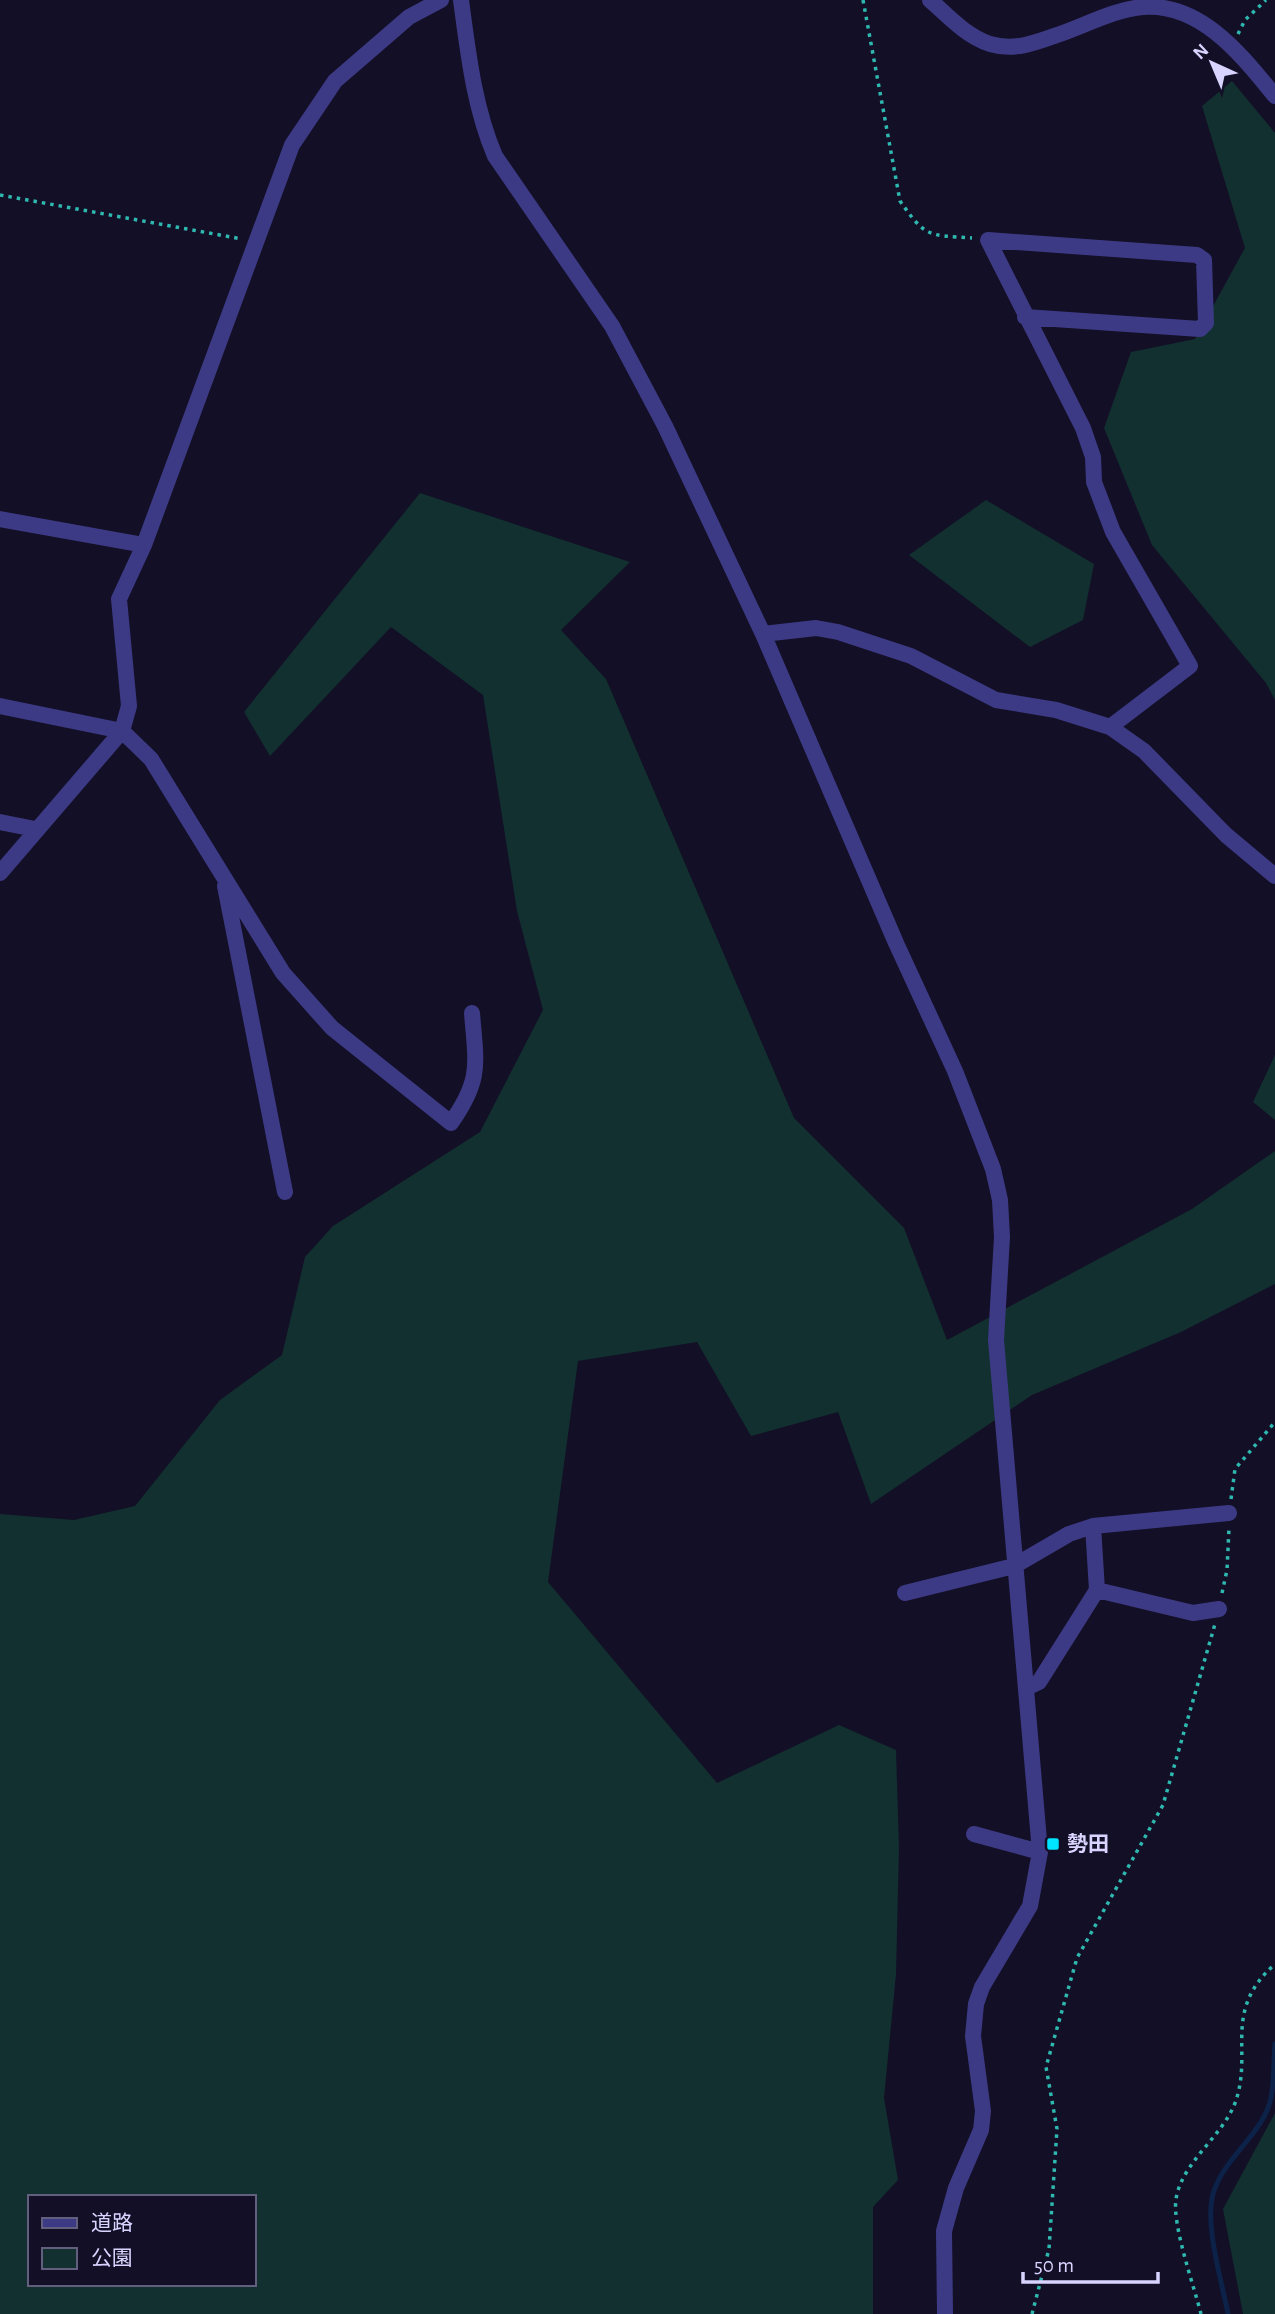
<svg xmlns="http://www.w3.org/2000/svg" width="1275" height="2314" viewBox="0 0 1275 2314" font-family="'Alegreya Sans','Noto Sans JP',sans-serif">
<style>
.green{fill:#12302f;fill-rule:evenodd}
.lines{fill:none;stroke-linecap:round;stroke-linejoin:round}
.stream{stroke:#0c2248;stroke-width:5}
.path{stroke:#2fb8b0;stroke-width:3.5;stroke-dasharray:3.5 5;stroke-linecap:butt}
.street{stroke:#3d3a85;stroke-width:16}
.poi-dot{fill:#00e5ff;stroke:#130f26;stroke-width:2.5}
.labels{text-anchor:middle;stroke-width:5;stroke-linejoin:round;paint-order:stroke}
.poi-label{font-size:21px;font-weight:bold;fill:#d9d4ff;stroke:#130f26;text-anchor:start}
</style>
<rect width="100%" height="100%" fill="#130f26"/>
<path class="green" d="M1232,81L1275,133V700L1266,683L1152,545L1104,428L1131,352L1195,339L1245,248L1202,106Z
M420,493L630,562L561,630L606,679L794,1118L904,1228L947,1340L1192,1209L1275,1151V1284L1181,1332L1032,1395L871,1504L838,1412L751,1436L697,1342L578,1361L548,1582L717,1783L839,1725L896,1750L899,1848L896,1974L884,2098L898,2180L873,2207V2314H0V1514L74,1520L135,1506L220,1400L282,1355L305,1257L333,1226L480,1132L543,1010L517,911L483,695L391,627L270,756L244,712ZM30,2197H254V2284H30Z
M986,500L1094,564L1083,620L1030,647L909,555Z
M1275,1055V1120L1253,1102Z
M1275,2113V2314H1243L1223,2209Z"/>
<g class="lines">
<path class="stream" d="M1228,2314C1222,2281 1202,2219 1215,2188C1227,2157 1256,2138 1268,2108C1275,2090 1273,2064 1275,2044"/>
<path class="path" d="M863,0L900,201C926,238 928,235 972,238
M1238,34L1245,20L1266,0
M0,195L242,239
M1231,1499L1235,1469L1275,1422
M1222,1593L1227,1570L1229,1528
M1032,2314L1049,2249L1057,2129L1046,2067L1077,1958L1163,1805L1215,1624
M1201,2314C1194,2286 1172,2225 1176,2199C1182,2162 1222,2137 1235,2103C1254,2052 1221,2012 1275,1964"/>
<path class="street" d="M461,0C468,52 474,107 495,156L612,326L665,426L763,634L896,943L955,1071L993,1169L1000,1200L1002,1237L996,1340L1040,1852L1030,1906L982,1987L976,2004L973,2036L983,2111L981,2130L956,2188L944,2231L945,2314
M930,0C948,16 966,36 990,44C1014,51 1035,43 1057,35C1084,26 1115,9 1143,7C1202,3 1242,56 1275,96
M1025,317L1200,329L1206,323L1204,260L1197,255L988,240L1083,428L1093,457L1094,482L1113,532L1190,666L1110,727
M0,519L144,545
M763,634L816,628L838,632L911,656L996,700L1056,710L1110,727L1144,751L1226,835L1275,876
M0,706L122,731L151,759L283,973L332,1028L451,1123C482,1079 476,1064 472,1013
M0,822L35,829
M0,873L122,731L129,706L119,599L144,545L292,145L335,81L409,17L441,0
M225,886L285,1192
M1097,1590L1193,1613L1219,1609
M905,1593L1014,1566L1069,1534L1093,1526L1229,1513
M1026,1688L1039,1682L1097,1590L1093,1526
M974,1834L1040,1852"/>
</g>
<rect class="poi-dot" x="1046" y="1837" width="14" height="14" rx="3.5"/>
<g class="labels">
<g class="poi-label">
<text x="1067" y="1851">勢田</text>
</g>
</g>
<rect x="28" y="2195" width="228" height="91" fill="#130f26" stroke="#625e7d" stroke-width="2"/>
<rect x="42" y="2218" width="35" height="10" fill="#3d3a85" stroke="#625e7d" stroke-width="2"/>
<text x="91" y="2230" font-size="21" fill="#d9d4ff">道路</text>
<rect x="42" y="2248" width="35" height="21" fill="#12302f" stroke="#625e7d" stroke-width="2"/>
<text x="91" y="2265" font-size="21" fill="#d9d4ff">公園</text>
<g transform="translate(1212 63) rotate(316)" stroke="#130f26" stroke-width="5" paint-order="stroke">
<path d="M0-5L12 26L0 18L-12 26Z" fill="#d9d4ff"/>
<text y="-10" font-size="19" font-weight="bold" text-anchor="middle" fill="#d9d4ff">N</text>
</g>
<path d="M1023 2272v10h135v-10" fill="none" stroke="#d9d4ff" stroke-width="3.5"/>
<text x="1034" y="2272" font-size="21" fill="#d9d4ff" stroke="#130f26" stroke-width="5" paint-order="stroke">50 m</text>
</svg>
